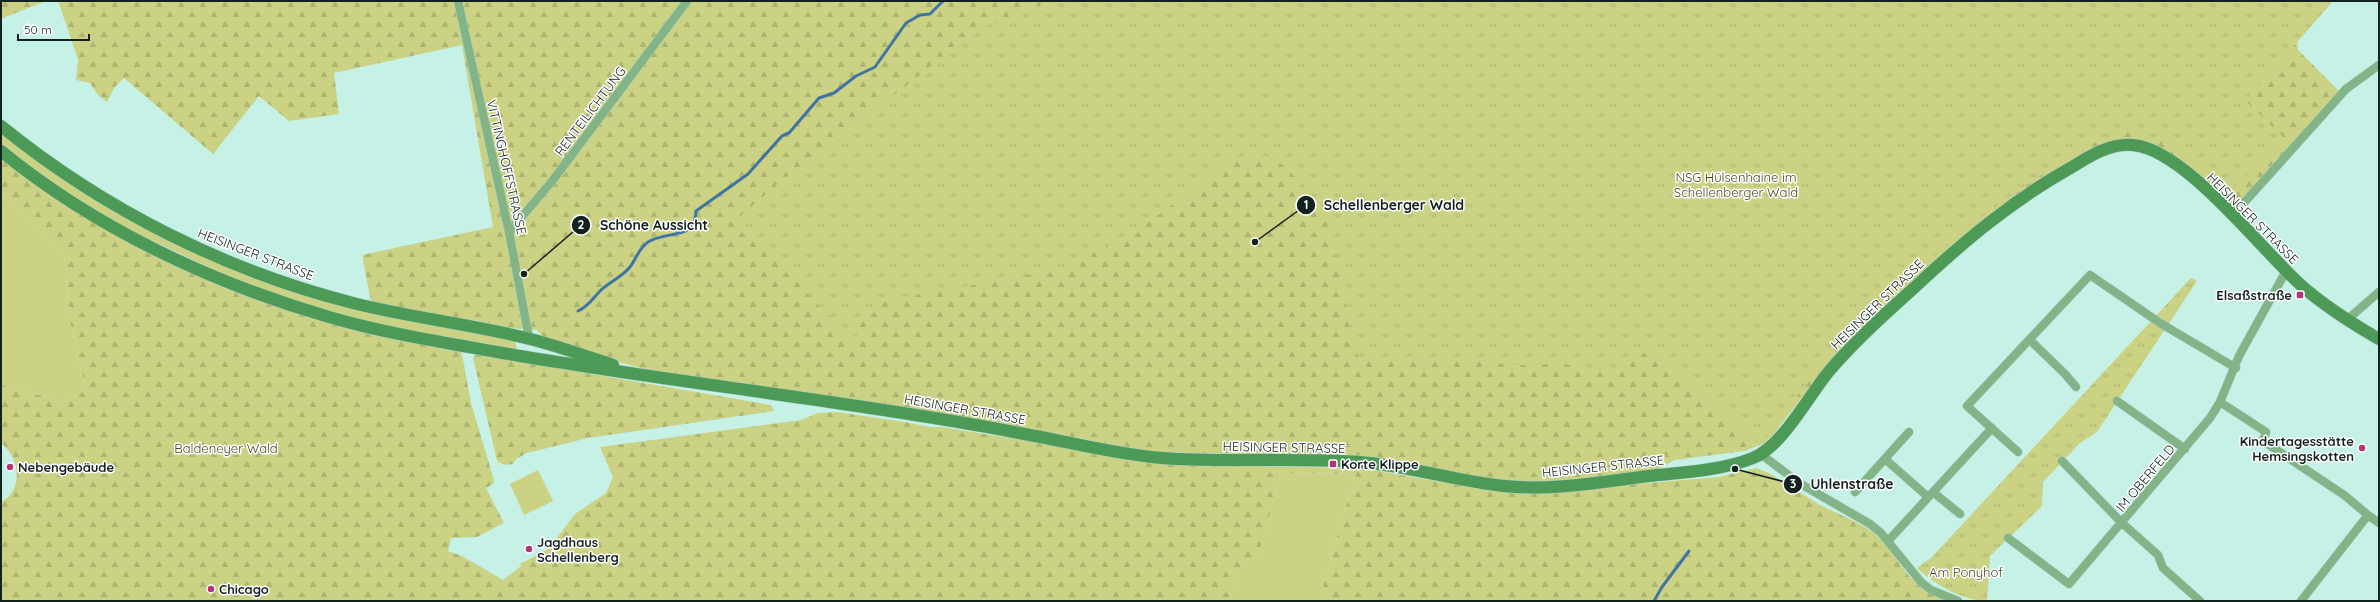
<svg xmlns="http://www.w3.org/2000/svg" width="2380" height="602" viewBox="0 0 2380 602" font-family="Quicksand,sans-serif">
<style>
.green{fill:#ccd283}
.forest{fill:url(#forest-firs)}
.park{fill:url(#park-tufts)}
.lines{fill:none;stroke-linecap:round;stroke-linejoin:round}
.stream{stroke:#3e75a4;stroke-width:3}
.minor-casing{stroke:#a5ccc3;stroke-width:9}
.secondary-casing{stroke:#a5ccc3;stroke-width:13}
.minor{stroke:#83b487;stroke-width:8}
.secondary{stroke:#4d9a57;stroke-width:12}
.poi-dot{fill:#b6337b;stroke:#fff;stroke-width:1.5}
.labels{text-anchor:middle;stroke-width:3;stroke-linejoin:round;paint-order:stroke}
.street-label{font-size:13px;fill:#12221f;stroke:#fff}
.park-label{font-size:13px;fill:#484b21;stroke:#fff}
.poi-label{font-size:13px;font-weight:bold;fill:#12221f;stroke:#fff;text-anchor:start}
.leader{fill:none;stroke:#12221f;stroke-width:1.5}
.callout-dot{fill:#12221f;stroke:#fff;stroke-width:1.5}
.mark-label{font-size:12px;text-anchor:middle;font-weight:bold;fill:#fff}
.callout-label{font-size:14px;text-anchor:middle;font-weight:bold;fill:#12221f;stroke:#fff;stroke-width:3;stroke-linejoin:round;paint-order:stroke}
</style>
<defs>
<pattern id="forest-firs" width="22" height="20" patternUnits="userSpaceOnUse"><rect width="22" height="20" fill="#ccd283"/><path d="M5 1l3.5 6h-7zM16 11l3.5 6h-7z" fill="#aeb471"/></pattern>
<pattern id="park-tufts" width="24" height="20" patternUnits="userSpaceOnUse"><rect width="24" height="20" fill="#ccd283"/><path d="M3 7l-1-3M5 7V3M7 7l1-3M15 17l-1-3M17 17v-4M19 17l1-3" fill="none" stroke="#aeb471"/></pattern>
</defs>
<rect width="100%" height="100%" fill="#c5f1e7"/>
<path class="green" d="M1,132L50,168L264,280L503,338L515,342L517,349L381,325L335,314L242,283L134,232L66,193L1,146Z
M1,194L64,256L70,321L86,388L64,402L1,385Z
M538,470L553,501L524,515L510,484Z
M1280,473L1356,474L1323,583L1326,601H1228L1241,566L1255,570Z"/>
<path class="forest" d="M1,1H46L1,19Z
M58,1H2321L2297,36L2298,50L2340,92L2234,214L2175,164L2124,144L1988,217L1927,268L1840,349L1772,436L1763,444L1744,451L1675,460L1656,470L1592,480L1528,484L1360,457L1155,452L972,419L640,368L556,343L543,337L537,330L509,328L474,320L473,322L371,302L362,255L493,227L462,45L334,73L339,114L289,121L259,96L213,154L124,78L114,88L107,102L98,95L90,83L76,80L78,59Z
M1,153L21,170L223,284L458,350L462,354L471,403L494,480L493,484L486,488L504,523L477,537L451,538L448,551L462,556L503,580L521,566L520,564L554,546L553,543L575,514L606,493L613,477L600,447L801,420L818,413L837,412L905,422L929,427H942L1174,465L1361,468L1481,489L1527,493L1719,477L1756,468L1769,473L1820,505L1856,522L1873,532L1884,543L1909,576L1928,591L1948,601H1326L1323,583L1356,474L1280,473L1255,571L1241,566L1228,601H1V502C24,490 20,457 1,443V385L64,402L86,388L70,321L64,256L1,194Z
M476,354L771,405L774,411L588,438L527,453L516,459L513,464L504,465L497,461L473,358Z"/>
<path class="park" d="M1047,1H2333L2246,101L2283,137L2271,152L2233,189L2166,143L2123,131L2101,139L2035,179L1972,224L1874,307L1847,331L1760,445L1652,347L1632,362L1621,367L1599,369L1554,363L1532,366L1410,356L1359,362L1328,222L1287,167L1266,156L1243,157L1223,163L1190,193L1133,232L1063,269L886,300C861,311 862,318 855,342L850,340L738,218L808,158L905,87L971,34L987,25L1020,16Z
M2191,278L2197,281L2097,432L2079,444L2043,482L2042,506L1990,556L1987,601C1963,601 1934,584 1917,568L1931,558Z"/>
<g class="lines">
<path class="stream" d="M578,311C589,306 593,298 601,290C610,282 623,276 630,267C636,259 639,248 648,242C667,230 695,241 696,211L748,174L782,136L789,133L819,98L834,93L856,76L875,67L906,23L920,15L930,14L943,1
M1654,601L1662,587L1689,551"/>
<defs>
<path id="minor" d="M458,1L509,232L529,338
M2233,215L2346,89L2379,65
M509,232L553,180L687,1
M2348,319L2379,292
M2030,340L2065,374L2076,387
M2117,401L2185,449
M2220,402L2266,432L2263,441L2344,495L2368,515
M2018,452L1967,406L2090,275L2160,323L2236,368
M1762,455L1799,483L1870,524L1881,533L1921,582L1931,590L1958,601
M1885,459L1928,497
M2062,461L2122,523L2158,555L2163,568L2200,601
M1855,492L1909,432
M1933,492L1960,514
M2008,538L2069,584L2210,418L2220,402L2239,356L2286,271
M1888,541L1992,428
M2301,601L2368,515L2379,523"/>
<path id="secondary" d="M1,126C103,209 226,271 353,303C412,318 472,324 530,339C558,346 586,356 613,365
M1,151C95,228 212,283 329,317C384,333 441,342 497,352C610,372 723,386 837,403C898,412 959,421 1019,433C1066,441 1114,454 1162,458C1228,463 1295,457 1360,462C1409,466 1456,481 1504,486C1552,491 1601,482 1649,476C1683,472 1720,471 1753,458C1782,447 1809,395 1830,370C1856,340 1886,313 1915,287C1964,241 2013,200 2072,167C2090,156 2110,143 2133,145C2185,149 2263,252 2303,287C2326,307 2353,324 2379,339"/>
</defs>
<use href="#minor" class="minor-casing"/>
<use href="#secondary" class="secondary-casing"/>
<use href="#minor" class="minor"/>
<use href="#secondary" class="secondary"/>
</g>
<g class="poi-dot">
<rect x="2296" y="291" width="8" height="8" rx="2"/>
<circle cx="2362" cy="448" r="4"/>
<rect x="1329" y="460" width="8" height="8" rx="2"/>
<circle cx="10" cy="467" r="4"/>
<circle cx="529" cy="549" r="4"/>
<circle cx="211" cy="589" r="4"/>
</g>
<g class="labels">
<g class="street-label">
<text transform="translate(590 111) rotate(-53)" y="5">RENTEILICHTUNG</text>
<text transform="translate(507 167) rotate(77)" y="5">VITTINGHOFFSTRASSE</text>
<text transform="translate(2253 218) rotate(45)" y="5">HEISINGER STRASSE</text>
<text transform="translate(256 254) rotate(21)" y="5">HEISINGER STRASSE</text>
<text transform="translate(1877 304) rotate(-44)" y="5">HEISINGER STRASSE</text>
<text transform="translate(965 409) rotate(10)" y="5">HEISINGER STRASSE</text>
<text transform="translate(1284 447) rotate(1)" y="5">HEISINGER STRASSE</text>
<text transform="translate(1603 466) rotate(-6)" y="5">HEISINGER STRASSE</text>
<text transform="translate(2145 478) rotate(-50)" y="5">IM OBERFELD</text>
</g>
<g class="park-label">
<text x="1736" y="182">NSG Hülsenhaine im<tspan x="1736" dy="15">Schellenberger Wald</tspan></text>
<text x="226" y="453">Baldeneyer Wald</text>
<text x="1966" y="577">Am Ponyhof</text>
</g>
<g class="poi-label">
<text x="2292" y="300" text-anchor="end">Elsaßstraße</text>
<text x="2354" y="446" text-anchor="end">Kindertagesstätte<tspan x="2354" dy="15">Hemsingskotten</tspan></text>
<text x="1341" y="469">Korte Klippe</text>
<text x="18" y="472">Nebengebäude</text>
<text x="537" y="547">Jagdhaus<tspan x="537" dy="15">Schellenberg</tspan></text>
<text x="219" y="594">Chicago</text>
</g>
</g>
<path class="leader" d="M1255 242L1306 205M524 274L581 225M1735 469L1793 484"/>
<g class="callout-dot">
<circle cx="1255" cy="242" r="4"/>
<circle cx="524" cy="274" r="4"/>
<circle cx="1735" cy="469" r="4"/>
<circle cx="1306" cy="205" r="10"/>
<circle cx="581" cy="225" r="10"/>
<circle cx="1793" cy="484" r="10"/>
</g>
<g class="mark-label">
<text x="1306" y="209">1</text>
<text x="581" y="229">2</text>
<text x="1793" y="488">3</text>
</g>
<g class="callout-label">
<text x="1394" y="210">Schellenberger Wald</text>
<text x="654" y="230">Schöne Aussicht</text>
<text x="1852" y="489">Uhlenstraße</text>
</g>
<rect width="2380" height="602" fill="none" stroke="#12221f" stroke-width="4"/>
<path d="M18 34v6h71v-6" fill="none" stroke="#12221f" stroke-width="2"/>
<text x="24" y="34" font-size="12" fill="#12221f" stroke="#ffffff" stroke-width="3" paint-order="stroke">50 m</text>
</svg>
